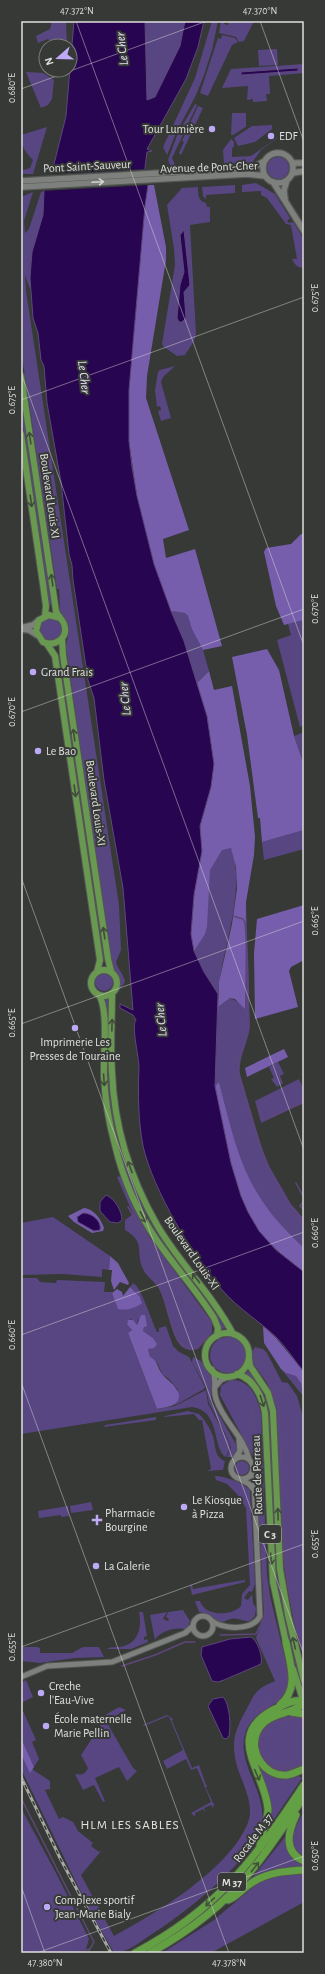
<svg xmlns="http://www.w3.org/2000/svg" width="325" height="1974" viewBox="0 0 325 1974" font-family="'Alegreya Sans',sans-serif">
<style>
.green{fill:#584683}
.forest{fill:#765ead}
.water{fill:#270550;stroke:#5e477b}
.pier{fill:#363935}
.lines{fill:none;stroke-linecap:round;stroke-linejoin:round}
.stream{stroke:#5e477b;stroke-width:1.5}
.tertiary-casing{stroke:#545653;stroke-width:7}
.secondary-casing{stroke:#545653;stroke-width:8}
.primary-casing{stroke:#545653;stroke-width:8}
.trunk-casing{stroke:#545653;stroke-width:9}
.tertiary{stroke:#7d807c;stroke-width:5}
.secondary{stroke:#7d807c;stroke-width:5.5}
.primary{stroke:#699851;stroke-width:6}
.trunk{stroke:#62a043;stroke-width:7}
.rail-casing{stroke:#a6a8a5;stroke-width:3}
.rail{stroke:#363935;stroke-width:1.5;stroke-dasharray:4.5;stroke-linecap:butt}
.oneway{stroke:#d0d2cf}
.oneway2{stroke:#404c3b}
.oneway3{stroke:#415338}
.ticks{fill:none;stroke:#dfe0de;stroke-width:1;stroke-opacity:0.45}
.poi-dot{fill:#bda9f5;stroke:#363935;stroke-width:1.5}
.labels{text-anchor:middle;stroke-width:4;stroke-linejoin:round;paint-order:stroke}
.shield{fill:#363935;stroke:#acaeab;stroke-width:1}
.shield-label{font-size:11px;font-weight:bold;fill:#dfe0de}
.poi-label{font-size:12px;fill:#dfe0de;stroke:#363935;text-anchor:start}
.street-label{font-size:12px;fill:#dfe0de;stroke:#363935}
.water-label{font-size:13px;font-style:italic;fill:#e4dff5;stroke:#363935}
.neighbourhood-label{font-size:13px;letter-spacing:1px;fill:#e1e4df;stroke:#363935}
.neatline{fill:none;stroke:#dfe0de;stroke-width:1.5}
.ticks-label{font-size:10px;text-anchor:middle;fill:#dfe0de}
</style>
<rect width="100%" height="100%" fill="#363935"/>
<path class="green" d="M52,21H66L67,46H53L48,39L38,43L36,36L50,29Z
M145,21H185L180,46L155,98L147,100Z
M212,21H218L212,50L204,75L196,95L176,133L167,155L163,147L195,78Z
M221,21H224V24L228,25L229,21H254L244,41L239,42L236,37L219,33Z
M222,35L235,38L238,42L232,45L208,96L200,93L218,38L221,39Z
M277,49L278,65L259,66L258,50Z
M304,64V73L269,76L270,94H266L267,101L253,102V99L247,100L248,86L222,88L231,69Z
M26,72L43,73L54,80L52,99L48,105L41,108Z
M195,104L197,105L172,158L176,167L171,168L168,160L178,133Z
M198,106L203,108L181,155L179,153L184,142L182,141Z
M232,113H246V126H247L233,135H231Z
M272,125V129L255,142L238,146L234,138L252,126Z
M294,126L261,150L252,163L224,164L223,150L231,139L234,142V147L232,148V157L251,156Z
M47,127L33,174H21V171L30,168L33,160C25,152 21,146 21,135Z
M267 168a11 11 0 1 1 22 0a11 11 0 1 1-22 0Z
M256,183L275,194L290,218L287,221L289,223L293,222L304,239V266L302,268C297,267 294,264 292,259H297L291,225L286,224L267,198L261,195V191L242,192V185Z
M235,185V193L206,195V199L203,196L202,187Z
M198,187C198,195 198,201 206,203L207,207H210V222L190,225L196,334L194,341L185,355L177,356L164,347L162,344L175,265L174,249L167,205L182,188Z
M44,191L43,215L31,258L30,289L25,275L26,291L119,905L121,950L116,962C118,970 124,974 125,982L116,995C126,977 116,978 111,962L66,647L69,628L60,610L59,589H57L21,350V197L33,192L24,221L25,233L29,229L41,192Z
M175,366L163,377L161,382L171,418L161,421L158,411L161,410L160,406L157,407L155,390L158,372L160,370Z
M21,396L48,576L52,604L49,605L21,415Z
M171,611L185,613L188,616L203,650L209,671L196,684L184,641Z
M40 629a11 11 0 1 1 22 0a11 11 0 1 1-22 0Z
M304,620V725L300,727L277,640L291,635L288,624Z
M58,657H60L105,958H103Z
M304,732V765L294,736Z
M304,830V849L264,860L262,842Z
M200,837L231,848C235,854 235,865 236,872C238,914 222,952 218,994L204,972L194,951Z
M246,902L250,1027C248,1043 238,1058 240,1074L262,1149L269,1166L291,1204L304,1219V1248C290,1234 274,1219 263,1203C238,1167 230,1124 219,1082L215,1086L218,1007L230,998L238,1002L245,934Z
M95 982a9 9 0 1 1 18 0a9 9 0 1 1-18 0Z
M108,999L110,1089L115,1124L124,1158L140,1199L153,1224L220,1316L226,1328L222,1329L216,1315C163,1245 122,1194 109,1103C107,1086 106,1069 106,1051C106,1034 109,1016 105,1000Z
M278,1062L284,1074L280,1076L283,1083L277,1087L271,1079L274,1078L269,1067Z
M299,1079L304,1090V1103L261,1123L255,1101Z
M121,1176L132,1204L149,1236L212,1322V1333L198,1349C189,1352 182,1349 177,1341C169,1325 168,1307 161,1291C156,1282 147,1278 143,1269C135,1251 146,1242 125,1230V1220L133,1214L117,1177Z
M53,1217L110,1256L109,1270L102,1269V1277L63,1274L21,1275V1223Z
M21,1278H37L40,1282L56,1283L57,1280L105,1282L104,1292H112L118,1308L124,1310L142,1300L130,1287L133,1283C141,1286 152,1322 157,1332H159V1328L166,1326L173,1346L179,1352L189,1357L205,1387L204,1389L174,1406L178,1400V1390L169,1379L162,1374L158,1364L150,1357L148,1349L157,1344L153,1338L143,1331L144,1327L138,1319L137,1325L131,1319L127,1322L132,1330L128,1333L157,1409L175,1406L206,1390L208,1404L229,1442L230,1448L226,1457C212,1450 221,1410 192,1407L21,1434Z
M210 1355a18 18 0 1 1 36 0a18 18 0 1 1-36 0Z
M255,1347L263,1349L267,1353L282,1382L288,1383L297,1396L304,1420V1659L294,1622L284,1566L276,1410L267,1383L252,1362V1352Z
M193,1357L201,1361L212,1377L211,1401L237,1446V1451L234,1457H227L231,1448L229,1441L209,1403L206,1387L192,1362Z
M281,1369C286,1373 287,1372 293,1374C302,1378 303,1389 304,1397Z
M248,1371L259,1382L269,1407L278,1581L303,1693L294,1664L276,1584L268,1417L251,1378L245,1374Z
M230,1380C251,1379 257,1397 261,1414L267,1574L270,1596L289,1675C289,1679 290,1683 289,1687C284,1707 252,1708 245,1734C237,1764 266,1791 262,1822C256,1859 180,1917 149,1936C139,1943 126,1953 114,1953L88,1907L21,1769V1754L30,1772L32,1769L50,1781V1789L45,1790L59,1819L63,1817L73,1822L78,1831L93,1843L91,1846L99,1852L102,1850L81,1875L114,1936C156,1913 227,1871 247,1825C257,1803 239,1780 235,1758C232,1741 237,1726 245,1712C256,1692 254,1690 275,1681L256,1638L264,1616L256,1462L220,1395L221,1386Z
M188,1411L199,1414C205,1420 210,1428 213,1436C216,1446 214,1457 225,1461L223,1470L207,1471L211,1469L202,1420H199L194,1414L164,1417L165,1416Z
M156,1417V1420L104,1427L105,1425Z
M235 1468a7 7 0 1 1 14 0a7 7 0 1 1-14 0Z
M215,1476C224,1476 245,1483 250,1491L255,1584L252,1592L249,1591L244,1598L248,1600L252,1594L253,1603L256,1608L255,1616L250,1621C243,1622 238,1617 231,1619C226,1620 224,1623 218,1622C211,1620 212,1614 199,1612L195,1601H200C205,1617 232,1616 241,1606L242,1594L250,1585L246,1508L237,1494L227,1484L216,1480Z
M91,1502L93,1510L71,1513L70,1506Z
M68,1506L69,1516L61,1517V1515L39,1518L38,1511Z
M244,1577L245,1582L192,1595L190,1585H192L193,1589L244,1580Z
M183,1610L190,1621L188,1627L185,1629C175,1627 160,1631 155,1640L150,1615L167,1612L163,1619L168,1621L169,1619L166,1617L168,1612Z
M139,1612H143L147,1636L144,1637V1640L147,1639L148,1642L131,1649H107C110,1646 119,1648 124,1646C139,1642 142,1625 139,1612Z
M21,1647H37L40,1648V1653H72L83,1647H99L104,1657L74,1658L40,1663L21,1661Z
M26,1680L33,1697L21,1703V1683Z
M119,1707L126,1710L106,1721L133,1768L137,1771L127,1781L119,1767L95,1778L105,1801L103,1802L94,1785L83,1790L75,1774C82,1775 84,1775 88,1768L81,1755L103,1722L100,1718Z
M23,1711L36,1740L32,1742L39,1759L34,1767L21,1738V1712Z
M167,1715L173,1719L172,1721L192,1768L199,1765L206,1785H207L206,1788L213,1803H214L213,1808L211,1805L204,1808L206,1812L203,1809L195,1813V1817L191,1813L211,1802L197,1768L191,1770L186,1759L167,1769L163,1761L183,1750L170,1719L168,1716L144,1726L143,1725Z
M299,1715L304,1717V1766C267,1795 226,1720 299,1715Z
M258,1765C270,1777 283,1782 299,1776L302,1778L268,1828L270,1819Z
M21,1808L57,1875L89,1939L86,1949L71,1953H21Z
M304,1811V1856C284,1845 296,1826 304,1811Z
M285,1837L289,1851L304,1864V1867L249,1882Z
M304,1874V1902L211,1953H162L214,1920L257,1884L268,1878L283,1875Z"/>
<path class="forest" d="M148,185H154L166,247V260L147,376L146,398L189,530L163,539L166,558L195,549L222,646L203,650L192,629L188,616L185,613L171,611L154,564L137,496L129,441V390L145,206Z
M301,534H304V620L284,625L276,606L264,552L266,548L291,544Z
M267,649L279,670L294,736L304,765V830L262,842L260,818H258L247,735L232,657Z
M209,671L214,690L232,686L250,786L255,837L254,855L246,902L245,1009L235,999L230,998L218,1007L219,982L232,924L237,889L236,867L231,848L222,850L210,870L207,926L205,934L194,951L191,934L200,826L211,787L214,764L207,716L196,684Z
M304,905V960L291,967L289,971L298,1007L255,1019L254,953L257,919Z
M284,1049L288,1057L247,1077L245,1068Z
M219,1082C230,1123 238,1166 263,1202C274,1219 290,1234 304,1248V1272C288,1259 271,1247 259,1231C229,1191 225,1133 215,1086Z
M84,1208C94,1209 101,1219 104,1228L103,1231L92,1233L74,1222L68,1216Z
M110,1256L118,1263L129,1283L128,1285L120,1282L114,1290L111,1281L112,1270H109Z
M130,1287L140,1297L142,1303C136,1308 126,1311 118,1309L112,1293L117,1289L122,1292L123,1296Z
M141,1315H145L147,1326L144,1327L143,1331L153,1338L157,1344L154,1348L148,1349L150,1357C158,1361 157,1367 162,1374C168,1381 175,1384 179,1394C180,1407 167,1407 157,1409L128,1333L132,1330L127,1324L128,1320H133L137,1325Z
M263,1326L276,1338L304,1372V1398L301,1383L296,1376L286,1373L281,1369L264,1343Z
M21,1738L34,1767L30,1773L21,1754Z"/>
<path class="water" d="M74,21H145L147,100L155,97L180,46L185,21H204L198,47L186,79L147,149L152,151L147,152L145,168L148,185L145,206L129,390V441L132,467L137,496L154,564L171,611L184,641L207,716L214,764L211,787L200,826L202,851L194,895L191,934L194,951L204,972L218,994L215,1086L231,1163L241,1196L248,1212L259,1231L276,1250L304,1272V1372C295,1361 286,1347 276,1337C259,1321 239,1309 223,1291C193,1257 153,1190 143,1146C138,1120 138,1093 139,1067C139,1057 131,1026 136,1020L133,1015L120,1008V1004L133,1010L123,888L104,780L94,698L88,680L73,580L72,565L69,554L61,482L47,403L44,366L41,360L38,333L33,318L30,278L32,252L43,215L44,191L54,164L66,116Z
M298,68V71L241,75V72Z
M184,230L190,285L184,292L186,318L182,322H179L177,318L180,285L184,272L180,235Z
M106,1195C115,1199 122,1211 122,1220L118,1223L110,1222L100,1211V1202Z
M83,1213C92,1213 102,1221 100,1230L94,1231L78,1222L77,1217Z
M251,1637C258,1641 263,1657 261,1664L224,1680L218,1682L212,1681L201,1655L202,1647L230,1639Z
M223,1697C230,1704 231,1727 229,1736L226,1739L223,1738L208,1706L213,1699Z"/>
<path class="pier" d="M147,169L150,185L42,191L47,174Z"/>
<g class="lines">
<path class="stream" d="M233,916L243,919L245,923C248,959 250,996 246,1032C245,1046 236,1059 238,1074C256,1127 263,1178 304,1222
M271,1097L259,1104L263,1120L304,1102
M296,1183L303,1196
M304,1201L300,1206L304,1210
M128,1207L166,1269L208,1321L209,1328
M154,1280C170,1297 168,1343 189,1348
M193,1348L199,1346L209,1335
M284,1394L261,1350H257L255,1355C261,1375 274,1385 279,1408L284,1556L288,1588L298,1636
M252,1408L258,1451L260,1495
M266,1585L277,1641L285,1666
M220,1635L256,1634L264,1617L266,1610L260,1500
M261,1640L277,1641
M122,1666L155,1655L185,1642H195
M256,1712L284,1694L287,1678L285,1666L288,1665
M297,1717L304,1724
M298,1718C290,1719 281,1719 274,1723C245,1739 266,1775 296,1767L304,1758
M21,1798L94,1942L89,1951
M304,1824C298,1833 296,1841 304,1850
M240,1842C248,1831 253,1818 252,1804C248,1772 217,1744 250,1713
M74,1953L90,1949"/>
<defs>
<path id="tertiary" d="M212,1369C218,1382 212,1388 216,1399C223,1421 244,1437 249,1459
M216,1386L221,1380L231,1376
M231 1468a11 11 0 1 1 22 0a11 11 0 1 1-22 0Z
M236,1457L240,1451L239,1440
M240,1479L249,1484L254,1490
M193 1626a10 10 0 1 1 20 0a10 10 0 1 1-20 0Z
M211,1620C222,1630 253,1631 260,1616L254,1482L252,1472
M21,1677L47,1666L112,1662L185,1633L193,1626"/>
<path id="secondary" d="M263 168a15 15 0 1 1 30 0a15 15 0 1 1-30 0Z
M293,163H304
M293,173L304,171
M21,181L248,168L254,167L263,162
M273,182L304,231
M21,187L247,174L265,176
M285,199L284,190L287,180
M21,628L33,625L39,620
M21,629L29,630L37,635"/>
<path id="primary" d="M21,376L56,611C58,616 62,619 64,624C69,638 55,647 43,642L36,631L39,620L49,615L60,618
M21,434L43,584L46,606L45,616
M62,638L63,655L108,959L111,971
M47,644L55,656L100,960L97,972
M91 983a13 13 0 1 1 26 0a13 13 0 1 1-26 0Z
M112,994C112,1020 110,1046 112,1072C114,1126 130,1178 157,1225C179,1263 212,1294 233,1334
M99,995C109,1011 103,1056 104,1076C105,1100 109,1123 115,1145C123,1179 138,1213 158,1242C176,1268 197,1291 214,1318L218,1328L217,1336
M205 1355a22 22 0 1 1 44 0a22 22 0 1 1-44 0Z
M249,1358L250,1366L268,1393L273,1411L280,1569L288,1615L304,1681
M237,1374C255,1379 262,1397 265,1413L273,1582L287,1647
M293,1669L304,1703"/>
<path id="trunk" d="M304,1701C296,1716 267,1710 257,1732C248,1752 265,1777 287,1775C293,1774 298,1771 304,1769
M280,1705C300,1688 290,1664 286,1642
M291,1712L304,1714
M296,1815C288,1832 283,1852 304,1861
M260,1848C259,1836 268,1824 268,1809C265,1771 223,1735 275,1709C284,1705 294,1698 304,1702
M228,1900C237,1897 244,1887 253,1882C269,1872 286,1871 304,1870
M135,1953C217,1910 254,1860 304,1785
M150,1953C188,1932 223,1906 250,1872C270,1849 286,1822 304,1797"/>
</defs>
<use href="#tertiary" class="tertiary-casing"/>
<use href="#secondary" class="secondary-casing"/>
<use href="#primary" class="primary-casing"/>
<use href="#trunk" class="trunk-casing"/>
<use href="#tertiary" class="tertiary"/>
<use href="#secondary" class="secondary"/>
<use href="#primary" class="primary"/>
<use href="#trunk" class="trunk"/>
<defs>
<path id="rail" d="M21,1777L60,1858L111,1953"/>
</defs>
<use href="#rail" class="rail-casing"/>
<use href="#rail" class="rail"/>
</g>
<defs><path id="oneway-shaft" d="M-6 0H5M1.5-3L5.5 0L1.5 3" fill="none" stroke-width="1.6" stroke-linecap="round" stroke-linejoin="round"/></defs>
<use class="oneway" href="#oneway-shaft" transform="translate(98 182) rotate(-3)"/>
<g class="oneway2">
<use href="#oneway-shaft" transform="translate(30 438) rotate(-98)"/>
<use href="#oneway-shaft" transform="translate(31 501) rotate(82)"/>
<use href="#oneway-shaft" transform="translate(52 580) rotate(-98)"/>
<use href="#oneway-shaft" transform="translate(74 735) rotate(-98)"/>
<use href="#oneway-shaft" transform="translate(75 791) rotate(82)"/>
<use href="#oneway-shaft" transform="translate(104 933) rotate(-98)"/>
<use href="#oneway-shaft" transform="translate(112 1025) rotate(-89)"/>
<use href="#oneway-shaft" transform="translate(104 1080) rotate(86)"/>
<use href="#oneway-shaft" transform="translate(130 1167) rotate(-110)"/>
<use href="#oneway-shaft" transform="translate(143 1217) rotate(62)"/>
<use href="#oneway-shaft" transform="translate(196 1278) rotate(-127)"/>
<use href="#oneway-shaft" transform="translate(262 1401) rotate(72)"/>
<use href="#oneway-shaft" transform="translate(278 1514) rotate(-92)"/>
<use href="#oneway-shaft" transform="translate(271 1559) rotate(86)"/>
<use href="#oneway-shaft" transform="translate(294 1643) rotate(-103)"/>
</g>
<g class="oneway3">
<use href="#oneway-shaft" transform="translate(257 1775) rotate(66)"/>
<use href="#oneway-shaft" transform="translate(255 1867) rotate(-52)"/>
<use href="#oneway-shaft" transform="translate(210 1902) rotate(137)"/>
</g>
<path class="ticks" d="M76,21L304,646M260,21L304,142M21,89L207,21M21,373L304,1150M21,400L304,297M21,712L304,609M21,877L304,1655M21,1024L304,921M21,1335L304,1232M21,1382L229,1953M21,1647L304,1544M21,1886L45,1953M37,1953L304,1856"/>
<g class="poi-dot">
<circle cx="212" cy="129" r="4"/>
<circle cx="271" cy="136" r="4"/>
<circle cx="33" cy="672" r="4"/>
<circle cx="38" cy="751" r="4"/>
<circle cx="75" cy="1028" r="4"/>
<circle cx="184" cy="1507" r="4"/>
<path d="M95 1514h4v4h4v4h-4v4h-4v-4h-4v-4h4z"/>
<circle cx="96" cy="1566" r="4"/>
<circle cx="41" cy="1693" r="4"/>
<circle cx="46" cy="1726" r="4"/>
<circle cx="47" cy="1907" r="4"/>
</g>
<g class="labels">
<g class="shield">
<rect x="259" y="1525" width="22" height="18" rx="3"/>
<rect x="218" y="1873" width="28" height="18" rx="3"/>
</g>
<g class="shield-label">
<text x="270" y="1538">C 3</text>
<text x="232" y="1886">M 37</text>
</g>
<g class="poi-label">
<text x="204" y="133" text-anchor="end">Tour Lumière</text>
<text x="279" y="140">EDF</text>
<text x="41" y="676">Grand Frais</text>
<text x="46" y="755">Le Bao</text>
<text x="75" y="1046" text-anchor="middle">Imprimerie Les<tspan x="75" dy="14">Presses de Touraine</tspan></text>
<text x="192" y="1504">Le Kiosque<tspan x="192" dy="14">à Pizza</tspan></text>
<text x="105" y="1517">Pharmacie<tspan x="105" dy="14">Bourgine</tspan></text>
<text x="104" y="1570">La Galerie</text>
<text x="49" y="1690">Creche<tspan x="49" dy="14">l'Eau-Vive</tspan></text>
<text x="54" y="1723">École maternelle<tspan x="54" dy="14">Marie Pellin</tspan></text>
<text x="55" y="1904">Complexe sportif<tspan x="55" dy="14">Jean-Marie Bialy</tspan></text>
</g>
<g class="street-label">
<text transform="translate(87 166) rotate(-3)" y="4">Pont Saint-Sauveur</text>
<text transform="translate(209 167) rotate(-2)" y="4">Avenue de Pont-Cher</text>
<text transform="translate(50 496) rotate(82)" y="4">Boulevard Louis XI</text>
<text transform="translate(96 803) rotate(82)" y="4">Boulevard Louis-XI</text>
<text transform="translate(192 1253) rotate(55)" y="4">Boulevard Louis-XI</text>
<text transform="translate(257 1475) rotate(-92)" y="4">Route de Perreau</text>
<text transform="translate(253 1838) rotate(-53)" y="4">Rocade M 37</text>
</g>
<g class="water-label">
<text transform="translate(121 49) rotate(-97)" y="5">Le Cher</text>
<text transform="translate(85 377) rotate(83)" y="5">Le Cher</text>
<text transform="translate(124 699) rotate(-96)" y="5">Le Cher</text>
<text transform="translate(160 1020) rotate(-96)" y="5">Le Cher</text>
</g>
<g class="neighbourhood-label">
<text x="130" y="1829">HLM LES SABLES</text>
</g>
</g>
<rect width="325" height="1974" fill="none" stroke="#363935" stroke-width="44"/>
<g transform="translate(58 58) rotate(250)"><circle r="19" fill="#363935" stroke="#7a7c79"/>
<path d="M0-3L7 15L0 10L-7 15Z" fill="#bda9f5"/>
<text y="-6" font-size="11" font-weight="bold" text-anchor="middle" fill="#dfe0de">N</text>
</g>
<rect x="22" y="22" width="281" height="1930" class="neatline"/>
<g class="ticks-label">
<text x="77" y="14">47.372°N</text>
<text x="260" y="14">47.370°N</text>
<text transform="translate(11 88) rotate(-90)" y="4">0.680°E</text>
<text transform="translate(314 298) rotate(-90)" y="4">0.675°E</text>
<text transform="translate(11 400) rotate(-90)" y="4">0.675°E</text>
<text transform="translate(314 609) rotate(-90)" y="4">0.670°E</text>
<text transform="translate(11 712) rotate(-90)" y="4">0.670°E</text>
<text transform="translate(314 921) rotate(-90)" y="4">0.665°E</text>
<text transform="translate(11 1023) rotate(-90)" y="4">0.665°E</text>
<text transform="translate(314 1233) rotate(-90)" y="4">0.660°E</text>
<text transform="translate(11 1335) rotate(-90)" y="4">0.660°E</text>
<text transform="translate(314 1544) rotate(-90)" y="4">0.655°E</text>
<text transform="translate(11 1647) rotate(-90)" y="4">0.655°E</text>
<text transform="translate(314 1856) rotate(-90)" y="4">0.650°E</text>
<text x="45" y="1966">47.380°N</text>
<text x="229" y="1966">47.378°N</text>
</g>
</svg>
